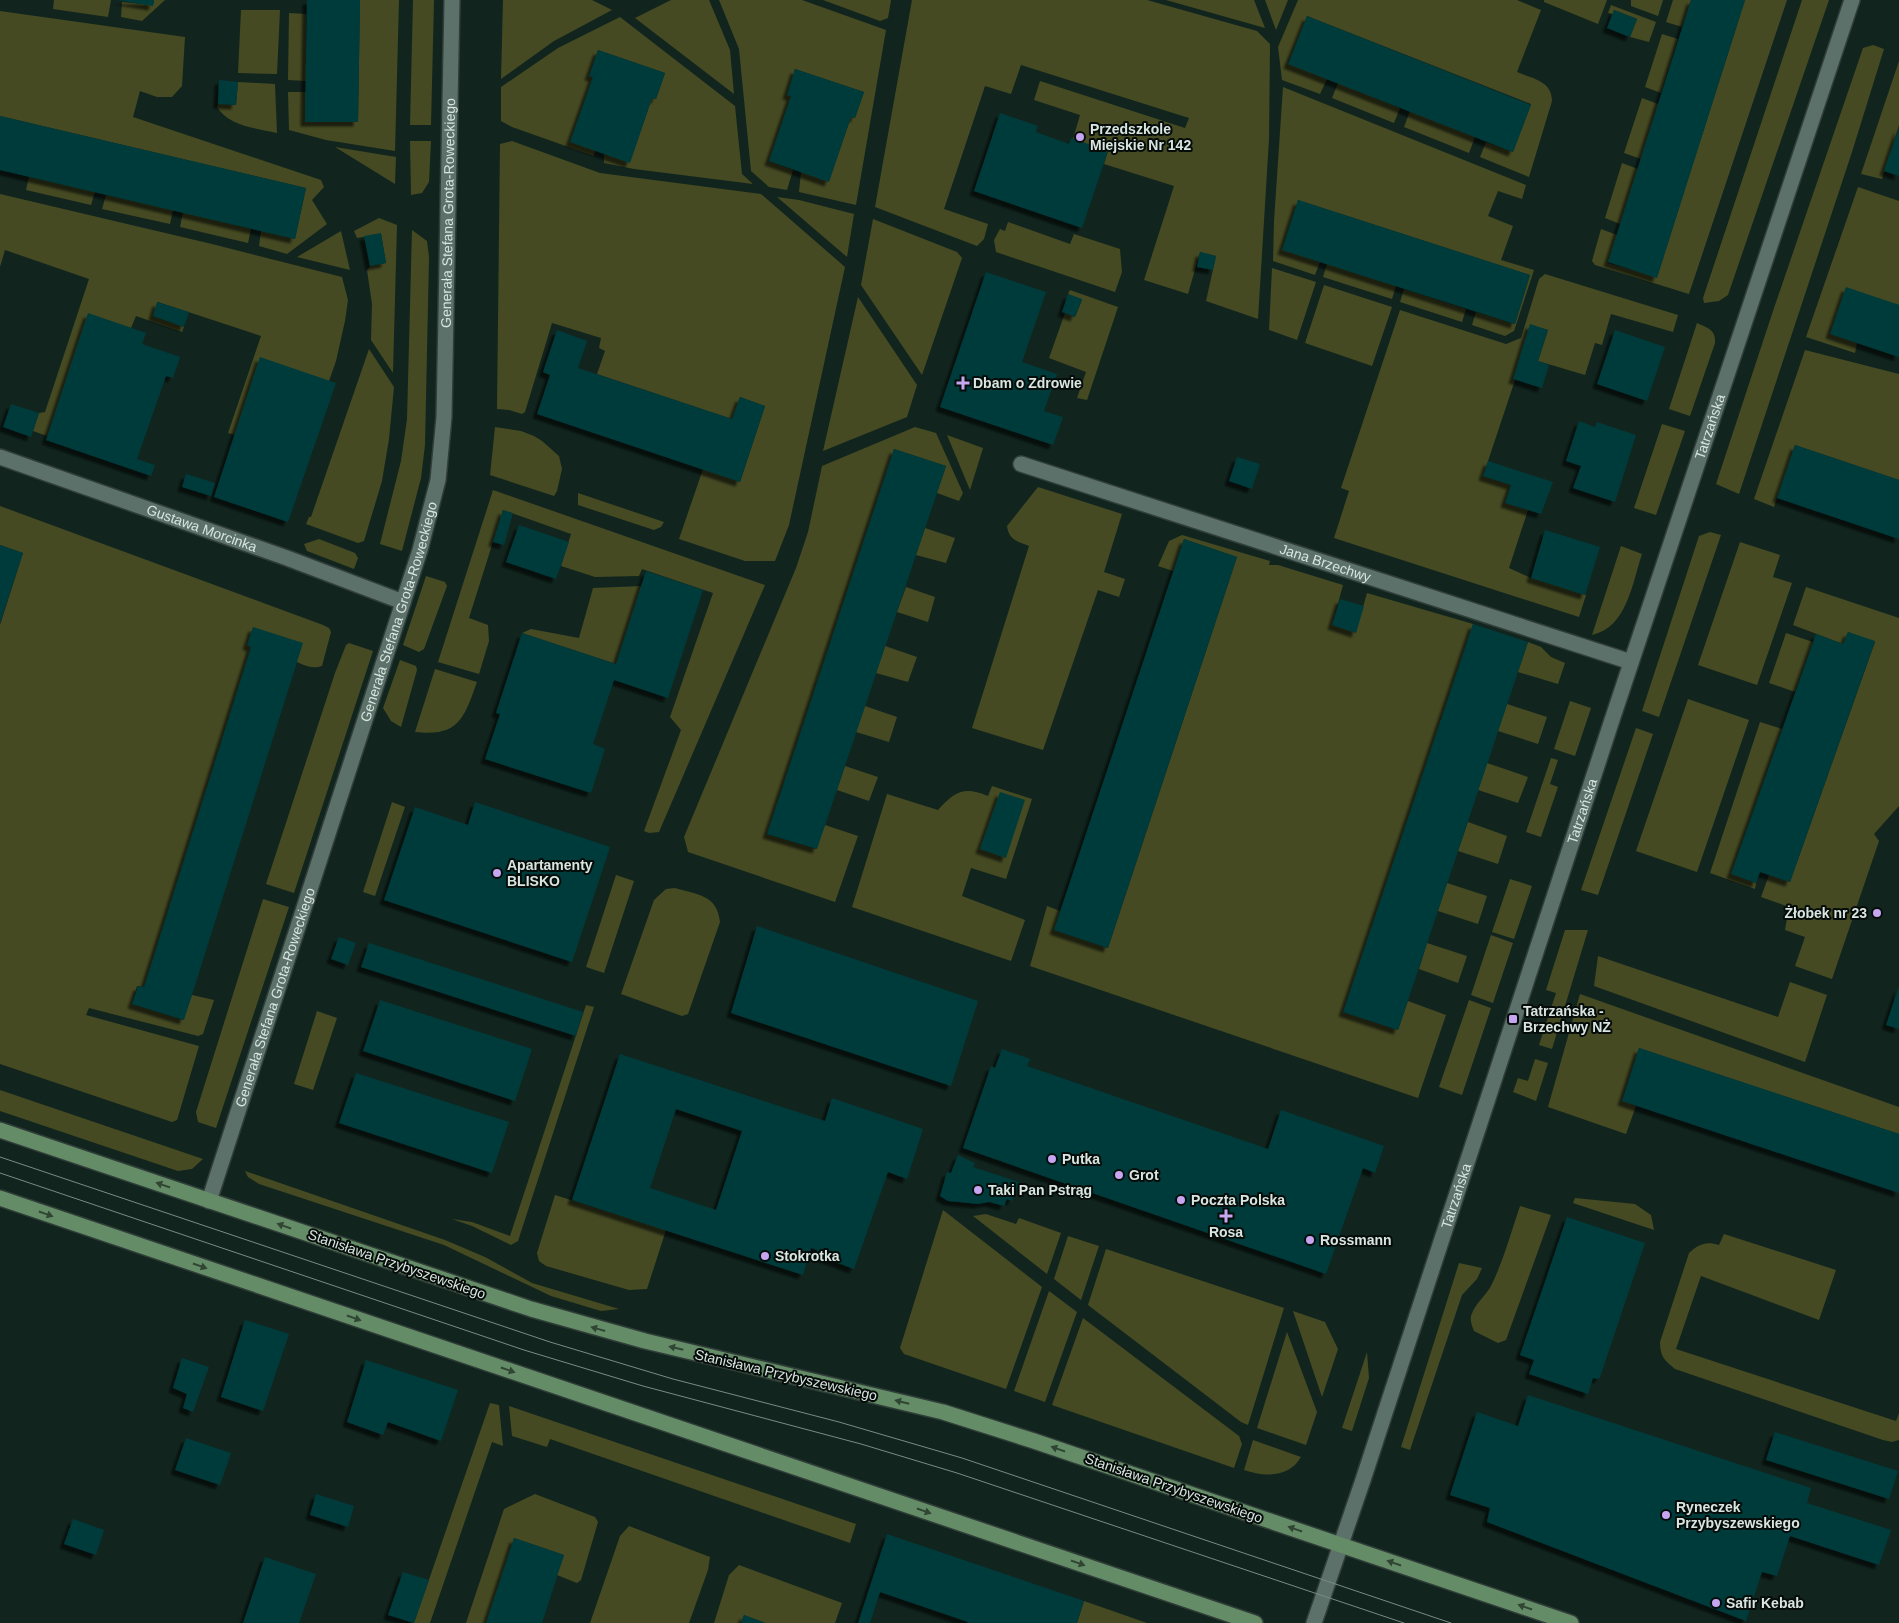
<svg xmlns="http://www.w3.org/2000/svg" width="1899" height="1623" viewBox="0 0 1899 1623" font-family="Helvetica,sans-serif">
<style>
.green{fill:#454a22}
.building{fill:#033b3b;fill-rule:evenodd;filter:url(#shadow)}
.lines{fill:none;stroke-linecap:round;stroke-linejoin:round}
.minor-casing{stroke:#303d38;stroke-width:18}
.major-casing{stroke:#303d38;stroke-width:18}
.minor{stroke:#5b7169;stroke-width:15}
.major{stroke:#648d67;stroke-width:15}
.tram{stroke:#7b8a84;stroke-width:1}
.oneway{fill:#304633}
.poi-dot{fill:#c6a6f0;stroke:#050c09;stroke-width:2}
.labels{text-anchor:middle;stroke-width:4;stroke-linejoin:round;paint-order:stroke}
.poi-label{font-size:14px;font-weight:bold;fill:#d9e5e0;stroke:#050c09;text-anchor:start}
.street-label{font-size:14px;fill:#d9e5e0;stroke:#050c09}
</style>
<defs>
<filter id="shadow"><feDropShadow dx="-4.5" dy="4.5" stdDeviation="1" flood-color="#0009"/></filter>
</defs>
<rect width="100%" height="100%" fill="#11251e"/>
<path class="green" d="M54,0H111L108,17L53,9Z
M154,0H165L142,21L121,17L122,2L153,5Z
M360,0H399L395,151L326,140L289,130L288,92H306V122H358Z
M413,0H434L431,125H410Z
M503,0H592L612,10L554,41L501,79Z
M671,0H709L730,50L734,94L635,18Z
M719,0H802L886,30L856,205L799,192L801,172L829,181L851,117L855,118L864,92L795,69L787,94L791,96L769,161L793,170L787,190L769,187L751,171L739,49Z
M823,0H891L888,18L880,21Z
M912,0H1147L1257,31L1270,44L1269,139L1258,319L1206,301L1216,256L1200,252L1188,294L1144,280L1174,186L1104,164L1108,151L1073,139L1080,115L1034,100L1040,81L1185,128L1189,118L1021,65L1011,94L985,86L944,209L988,224L984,239L977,246L875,207Z
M1167,0H1254L1265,28L1166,0Z
M1265,0H1288L1276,30Z
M1298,0H1517L1541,10L1517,72C1533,79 1552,81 1552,101L1529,177L1480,157L1486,142L1513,152L1531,104L1307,16L1288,63L1327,79L1320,94L1282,80L1278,47Z
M1544,0H1607L1598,24L1544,2Z
M1631,0H1663L1658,16L1631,6Z
M1673,0H1691L1682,27L1666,22Z
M1745,0H1787L1689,294L1595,265L1592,261L1601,229L1617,235L1608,263L1657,277Z
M1802,0H1829L1728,295L1719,301L1704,303L1703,298Z
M1611,5L1656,22L1649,42L1630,37L1637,19L1614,10L1613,14L1608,13Z
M241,10H280L277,74L238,73Z
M0,11L185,37L182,86L172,97H157L140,91L133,117L321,180L324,187L312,200L327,224L287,254L259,246L261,231L295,239L306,188L0,116Z
M289,13L306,14V81L288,80Z
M620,17L735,106L742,174L753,184L634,169L604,163V154L630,162L652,98L656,99L665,73L598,50L589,75L593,77L570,142L595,150L594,156L512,127L501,121V87L558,48Z
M1662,34L1678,39L1661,93L1645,87Z
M1873,45L1884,49L1852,152L1739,494L1716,484L1773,311L1863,48Z
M1899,61V125L1882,179L1861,174Z
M238,82L275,84L277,133C255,128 229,126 217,107L218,104L236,105Z
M1338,83L1400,108L1394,123L1332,98Z
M1283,87L1526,185L1522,199L1498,191L1488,216L1513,226L1501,260L1534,270L1514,331L1505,336L1472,325L1476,312L1515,324L1530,275L1298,200L1282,249L1320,262L1315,275L1273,261L1274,221Z
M1642,98L1658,104L1641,159L1624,153Z
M1410,111L1475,137L1469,153L1404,127Z
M410,141H431L429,182L422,193L411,195Z
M512,141L600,173L761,194L845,267L789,525L775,561H745L679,539L703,469L740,482L765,406L740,397L732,419L597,374L605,351L599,348L601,338L552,323L525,412L522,414L509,410L497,409L500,144Z
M335,147L396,157L395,184Z
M1622,163L1638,169L1620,224L1605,218Z
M29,177L95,192L91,205L26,190Z
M1858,187L1899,201V305L1846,288L1830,334L1857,343L1855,353L1806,337Z
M0,194L212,244L342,277L348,300L345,321L336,361L329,381L235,435L228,433L261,336L158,302L153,316L184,327L182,332L136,316L131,328L89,314L47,436L33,431L39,413L45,412L89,279L5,250L0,267Z
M106,195L173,210L170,224L102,209Z
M777,197L799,200L854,214L847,257Z
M183,212L251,229L248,243L180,227Z
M379,218L397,225L393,373L371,340L372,304L367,270L370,266L386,263L381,234L357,238L354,231Z
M873,219L957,252L962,258L922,375L861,285Z
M1008,222L1070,244L1074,234L1120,249L1122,272L1115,292L996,252L994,240L1000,229L1005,231Z
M412,230L427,241L429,257L425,445L421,478L402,551L380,544L401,461L407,419Z
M341,231L350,270L297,257Z
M1327,264L1396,286L1392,299L1323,277Z
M1272,268L1316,282L1297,340L1269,330Z
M1545,274L1678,315L1673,332L1611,314L1602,345L1595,343L1585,375L1538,361L1548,330L1530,325L1513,379L1515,380L1483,476L1511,485L1505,503L1528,510L1509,568L1531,578L1586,595L1579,617L1334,538L1349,491L1341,488L1400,310L1506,344L1521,338L1539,279Z
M1324,285L1392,307L1372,366L1305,343Z
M1404,289L1466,309L1462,322L1400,302Z
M1070,290L1118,307L1087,400L1077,398L1086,372L1049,358L1065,313L1075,317L1082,300L1068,294Z
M858,297L917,385L907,417L823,451Z
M1697,323C1708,328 1716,330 1715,343L1690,416L1669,409Z
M369,349L394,387L389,439L382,481L364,541L358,543L306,524L309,517H311Z
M1805,350L1899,374V480L1795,445L1774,507L1754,499Z
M1662,424L1685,431L1656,515L1634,508Z
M495,427L521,431L534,436L542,441L559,456L562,469L557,491L554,496L490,475Z
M915,427L936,433L963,493L959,501L937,493L946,466L894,449L767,834L816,849L825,825L858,836L835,902L688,852L684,837L796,568L808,532L822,466Z
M947,435L983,448L970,490Z
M1038,487L1122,514L1104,572L1125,579L1119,597L1098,590L1043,750L972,728L1029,546C1017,541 1009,540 1007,526Z
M493,490L765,585L659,832L649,833L644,831L681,730L670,717L713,593L642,569L639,576L595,577L561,566L571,534L503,510L469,618L488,625L489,641L479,674L438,662Z
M578,493L664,522L661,527L654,530L578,505Z
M0,506L323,625L329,628L331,632L322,666C299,674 270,639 253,628L247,645L251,647L144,987L137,986L132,1004L183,1020L192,995L214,1000L203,1034L198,1036L89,1008L86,1015L199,1046L177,1120L172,1122L0,1064V625L23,553L0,545Z
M925,528L955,538L946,563L916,555Z
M1710,532L1721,535L1659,717L1642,711L1699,536Z
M1182,535L1270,561L1269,565H1278L1343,585L1332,625L1356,632L1367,593L1473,624L1343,1012L1398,1030L1408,1001L1446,1015L1418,1098L1030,966L1047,906L1060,911L1054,930L1108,948L1237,557L1184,539L1173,571L1158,566L1169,541Z
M319,539L355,553L358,558L354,569L307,551L304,544Z
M1740,542L1780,555L1773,577L1792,583L1757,685L1698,665Z
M1621,546L1642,554C1632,584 1627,627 1592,635Z
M426,576L445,582L447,586L424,649L419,652L403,645Z
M642,586L616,664L522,633L531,629L579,638L593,588Z
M906,587L935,597L928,622L897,612Z
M1806,587L1899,618V806L1874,834L1879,841L1832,979L1795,966L1805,937L1785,930L1789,907L1761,897L1769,875L1790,882L1875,642L1848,632L1843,644L1793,625Z
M1786,633L1813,642L1795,692L1769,683Z
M1528,642L1541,647L1551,657L1565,663L1558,684L1518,672Z
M349,643L373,651L294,893L266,884L335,673L346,645Z
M885,646L917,657L908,682L876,673Z
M400,660L416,666L417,670L401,727L391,721L383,708Z
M435,669L477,682C464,718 459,737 415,732Z
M1688,699L1749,720L1697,872L1636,851Z
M1570,701L1591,708L1575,756L1554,749Z
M1507,704L1547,717L1538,744L1498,731Z
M865,706L897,717L889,742L856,732Z
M1760,722L1782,729L1731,874L1756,883L1755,889L1710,873Z
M1636,728L1653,734L1598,895L1581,890Z
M1551,758L1558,760L1550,784L1558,787L1541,837L1526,832Z
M1487,763L1528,777L1518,803L1478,790Z
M845,766L878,777L869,801L837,790Z
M992,786L1032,799L1006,879L971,868L962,896L1025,920L1011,961L852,907L887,794L938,810C955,791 964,786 988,796Z
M392,802L405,807L375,896L363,892Z
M1468,822L1507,836L1498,864L1458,851Z
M616,875L634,881L604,973L586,967Z
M1510,879L1532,886L1514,939L1492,932Z
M1447,883L1487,896L1478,924L1438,911Z
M675,888C697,895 717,894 720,922L688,1014L682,1016L621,994L654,900L666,889Z
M263,899L289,907L216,1128L198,1122L196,1112Z
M1565,930H1588L1552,1049L1539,1045L1556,993L1546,990Z
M1491,935L1513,943L1493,1003L1471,995Z
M1427,943L1467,956L1458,983L1419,969Z
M1598,956L1778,1017L1790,982L1827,995L1805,1062L1594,986Z
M1580,994L1899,1107V1134L1639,1048L1622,1100L1636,1106L1626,1134L1548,1107Z
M1469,1000L1491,1008L1462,1095L1439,1087Z
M586,1005L594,1007L518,1241L511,1245L472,1226L452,1219L472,1222L510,1236Z
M317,1011L337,1018L313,1090L294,1084Z
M1535,1059L1548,1063L1536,1101L1513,1092L1518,1078L1528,1081Z
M0,1090L203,1159L192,1169L178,1171L0,1111Z
M245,1171L445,1240L485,1257L532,1283L619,1309L601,1311L551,1296L444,1245L259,1184L248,1177Z
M555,1195L666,1230L647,1289L629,1290L546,1266L539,1261L537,1253Z
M1575,1198L1635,1204L1651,1215L1654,1230L1573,1203Z
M1520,1206L1551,1215L1506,1340L1498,1343L1474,1331C1472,1326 1470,1321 1471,1316C1475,1303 1487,1295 1492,1284C1504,1259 1511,1232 1520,1206Z
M943,1210L1042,1287L1006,1389L904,1354L900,1348Z
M986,1214L1016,1224L1019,1218L1061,1233L1047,1274L973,1216Z
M1724,1234L1836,1270L1819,1320L1701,1276L1676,1349L1896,1421L1899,1413V1440L1892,1442L1883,1440L1675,1369C1664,1360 1660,1356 1660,1342L1689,1253C1699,1244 1706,1241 1719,1245Z
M1068,1236L1099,1246L1081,1300L1054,1279Z
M1106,1249L1284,1308L1248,1425L1241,1422L1088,1305Z
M1459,1263L1482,1268L1477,1279L1462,1295L1410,1450L1401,1447Z
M1049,1291L1077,1312L1045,1402L1014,1391Z
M1293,1311L1325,1322L1338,1349L1322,1397Z
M1083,1318L1239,1436L1242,1444L1234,1468L1052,1405Z
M1287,1332L1317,1412L1306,1445L1257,1428Z
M1367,1352L1369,1378L1352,1431L1342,1428Z
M490,1403L499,1405L503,1446L492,1442L430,1623H414Z
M509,1406L856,1524L850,1543L550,1439L547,1447L512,1436Z
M1253,1440L1301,1457C1289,1478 1264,1477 1244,1470Z
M535,1494L595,1517L598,1522L581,1580L577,1583L557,1575L564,1555L514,1538L486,1623H466L504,1509Z
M629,1526L710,1557L708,1570L689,1623H590L620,1536Z
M739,1565L842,1603L835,1623H765L744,1615L741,1623H714L729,1575Z
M1084,1601L1147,1623H1077Z"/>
<path class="building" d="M117,0H154L153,6Z
M307,0H360L358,122H305Z
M1691,0H1745L1657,278L1608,262Z
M1614,10L1637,19L1630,37L1607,28Z
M1307,16L1531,105L1513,152L1288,64Z
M598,50L665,73L656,99L652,98L630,163L570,142L593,77L589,76Z
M795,69L864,92L855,118L851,117L829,182L769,161L791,96L787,95Z
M219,80L238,82L236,105L218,104Z
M1000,113L1038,126L1036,132L1069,144L1071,138L1108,151L1082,228L974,191Z
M0,116L306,188L295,239L0,170Z
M1899,127V176L1884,171Z
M1298,200L1530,275L1515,324L1282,250Z
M381,233L386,263L370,266L364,236Z
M1200,252L1216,256L1213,270L1197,267Z
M986,272L1046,292L1022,362L1057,374L1044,411L1063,417L1053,445L940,407Z
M1846,287L1899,305V357L1830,334Z
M1068,294L1082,299L1075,317L1062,312Z
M157,302L189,312L184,327L153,316Z
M88,313L146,333L142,344L180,357L173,378L166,376L137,459L155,465L151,476L46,440Z
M1530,324L1548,330L1538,361L1549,365L1542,388L1513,379Z
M557,330L587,341L578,368L732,419L740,397L765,406L740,482L537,414L550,375L543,372Z
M1615,330L1665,347L1647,401L1597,384Z
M260,357L336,383L288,522L214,497Z
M11,404L39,413L31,437L3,427Z
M1579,421L1595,427L1597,422L1636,435L1615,502L1573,488L1581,466L1566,461Z
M1795,445L1899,480V539L1777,498Z
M894,449L946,466L817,849L767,834Z
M1237,457L1260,464L1252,489L1229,481Z
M1488,461L1553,482L1541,514L1505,503L1511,485L1483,476Z
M186,474L215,483L211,496L182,487Z
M503,510L513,513L504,545L493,542Z
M519,525L569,542L556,579L506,562Z
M1545,530L1600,547L1585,595L1531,578Z
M1184,539L1237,557L1108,948L1054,930Z
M0,545L23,553L0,623Z
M646,571L703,590L668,698L614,680L593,744L605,749L591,793L485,759L500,714L496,713L522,633L616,664Z
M1340,599L1364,606L1356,633L1332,625Z
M1473,624L1528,642L1398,1030L1343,1012Z
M253,627L303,643L184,1020L132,1004L138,986L144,987L251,647L247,645Z
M1848,632L1875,641L1790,882L1760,872L1756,883L1731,874L1816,634L1843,644Z
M1000,792L1025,800L1006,858L980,849Z
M475,802L610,847L572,962L384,900L415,807L468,825Z
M757,926L978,1001L951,1086L731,1013Z
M339,937L356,943L348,965L331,959Z
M369,943L583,1012L576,1036L361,967Z
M1899,986V1029L1886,1025Z
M380,1000L532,1049L515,1101L363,1051Z
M1639,1048L1899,1134V1193L1622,1101Z
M1002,1049L1030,1059L1027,1066L1268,1149L1281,1110L1384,1146L1375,1173L1363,1168L1326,1274L963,1148L991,1066L995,1068Z
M620,1054L825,1121L832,1098L923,1129L907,1179L888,1172L854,1269L816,1255L817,1250L811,1248L803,1275L572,1200ZM676,1109L742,1131L716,1210L650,1188Z
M356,1073L509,1122L492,1173L339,1123Z
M958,1155L975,1163L973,1167L1019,1182L1012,1201L1007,1199L1004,1206L989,1202L978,1204L948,1201L940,1196L947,1172L951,1173Z
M1567,1217L1645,1243L1601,1374L1599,1379L1593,1378L1588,1394L1529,1374L1534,1360L1520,1355Z
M245,1320L289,1334L263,1411L221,1397Z
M182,1358L209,1367L193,1412L183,1408L187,1394L173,1388Z
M366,1360L458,1390L441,1441L388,1422L383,1435L347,1422Z
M1528,1395L1811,1488L1807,1503L1891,1530L1879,1565L1790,1536L1777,1576L1762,1572L1746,1621L1487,1522L1490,1508L1450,1495L1477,1412L1518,1426Z
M1775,1432L1898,1471L1889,1499L1766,1460Z
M186,1438L231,1453L220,1485L175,1470Z
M316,1494L354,1506L348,1527L310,1515Z
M73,1519L104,1530L96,1555L64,1544Z
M887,1534L1084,1601L1077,1623H967L968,1622L880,1592L870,1623H858Z
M514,1538L564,1555L542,1623H486Z
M265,1557L316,1574L299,1623H243Z
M403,1572L429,1580L414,1623L388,1615Z
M744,1615L765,1623H741Z"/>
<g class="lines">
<defs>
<g id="minor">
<path id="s1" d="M0,457L287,558L403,602"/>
<path id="s2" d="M1021,464L1631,662"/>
<path id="s3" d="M209,1201L420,550L438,480L444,417L452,0"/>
<path id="s4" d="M1314,1623L1363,1480L1612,720L1852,0"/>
</g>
<path id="major" d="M0,1130L531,1309L645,1341L943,1412L1034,1441L1571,1623
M0,1198L1255,1623"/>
</defs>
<use href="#minor" class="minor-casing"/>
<use href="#major" class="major-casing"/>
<use href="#minor" class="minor"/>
<use href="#major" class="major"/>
<path class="tram" d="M0,1157L550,1342L673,1379L839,1422L962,1458L1451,1623
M0,1173L524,1350L643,1386L861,1444L957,1473L1404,1623"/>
</g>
<defs><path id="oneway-solid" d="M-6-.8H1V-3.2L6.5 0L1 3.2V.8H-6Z" transform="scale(1.25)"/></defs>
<g class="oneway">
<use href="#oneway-solid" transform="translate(163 1185) rotate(-161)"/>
<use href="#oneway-solid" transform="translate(46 1214) rotate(19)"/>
<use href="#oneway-solid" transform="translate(284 1226) rotate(-161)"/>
<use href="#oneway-solid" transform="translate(200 1266) rotate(19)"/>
<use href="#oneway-solid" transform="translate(354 1318) rotate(19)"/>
<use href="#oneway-solid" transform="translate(598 1329) rotate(-164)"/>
<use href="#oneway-solid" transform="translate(676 1348) rotate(-167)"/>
<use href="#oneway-solid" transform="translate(508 1370) rotate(19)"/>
<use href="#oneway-solid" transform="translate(902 1402) rotate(-166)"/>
<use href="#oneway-solid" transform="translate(1058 1449) rotate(-161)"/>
<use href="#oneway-solid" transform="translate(924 1511) rotate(19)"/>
<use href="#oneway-solid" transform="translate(1295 1529) rotate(-161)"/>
<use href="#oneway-solid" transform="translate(1078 1563) rotate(19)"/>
<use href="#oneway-solid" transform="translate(1394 1563) rotate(-161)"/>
<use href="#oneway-solid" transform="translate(1525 1607) rotate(-161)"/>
</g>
<g class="poi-dot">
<circle cx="1080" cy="137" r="5"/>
<path d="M960.5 375.5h5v5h5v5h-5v5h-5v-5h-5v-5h5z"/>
<circle cx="497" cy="873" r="5"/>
<circle cx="1877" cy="913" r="5"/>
<rect x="1508" y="1014" width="10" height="10" rx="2.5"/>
<circle cx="1052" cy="1159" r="5"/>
<circle cx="1119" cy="1175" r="5"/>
<circle cx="978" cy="1190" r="5"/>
<circle cx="1181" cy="1200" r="5"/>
<path d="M1223.5 1208.5h5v5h5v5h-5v5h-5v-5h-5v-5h5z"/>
<circle cx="1310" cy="1240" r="5"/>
<circle cx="765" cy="1256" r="5"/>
<circle cx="1666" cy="1515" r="5"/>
<circle cx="1716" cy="1603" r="5"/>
</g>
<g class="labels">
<g class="poi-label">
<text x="1090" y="134">Przedszkole<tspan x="1090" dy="16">Miejskie Nr 142</tspan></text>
<text x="973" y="388">Dbam o Zdrowie</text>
<text x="507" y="870">Apartamenty<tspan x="507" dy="16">BLISKO</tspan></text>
<text x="1867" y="918" text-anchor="end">Żłobek nr 23</text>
<text x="1523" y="1016">Tatrzańska -<tspan x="1523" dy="16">Brzechwy NŻ</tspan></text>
<text x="1062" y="1164">Putka</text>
<text x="1129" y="1180">Grot</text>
<text x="988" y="1195">Taki Pan Pstrąg</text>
<text x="1191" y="1205">Poczta Polska</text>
<text x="1226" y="1237" text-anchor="middle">Rosa</text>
<text x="1320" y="1245">Rossmann</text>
<text x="775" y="1261">Stokrotka</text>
<text x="1676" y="1512">Ryneczek<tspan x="1676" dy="16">Przybyszewskiego</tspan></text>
<text x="1726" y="1608">Safir Kebab</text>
</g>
<g class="street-label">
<text dy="5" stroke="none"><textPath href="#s3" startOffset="1024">Generała Stefana Grota-Roweckiego</textPath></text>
<text dy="5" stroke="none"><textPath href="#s4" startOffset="1260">Tatrzańska</textPath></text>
<text dy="5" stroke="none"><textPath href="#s1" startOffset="214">Gustawa Morcinka</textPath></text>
<text dy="5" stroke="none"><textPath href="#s2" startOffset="320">Jana Brzechwy</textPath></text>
<text dy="5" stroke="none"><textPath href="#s3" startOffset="619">Generała Stefana Grota-Roweckiego</textPath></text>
<text dy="5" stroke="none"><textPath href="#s4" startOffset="855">Tatrzańska</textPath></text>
<text dy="5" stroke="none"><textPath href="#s3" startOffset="214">Generała Stefana Grota-Roweckiego</textPath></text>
<text dy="5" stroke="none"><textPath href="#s4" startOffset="450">Tatrzańska</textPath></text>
<text transform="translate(397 1264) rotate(19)" y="5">Stanisława Przybyszewskiego</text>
<text transform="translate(786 1375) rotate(13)" y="5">Stanisława Przybyszewskiego</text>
<text transform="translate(1174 1488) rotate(19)" y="5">Stanisława Przybyszewskiego</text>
</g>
</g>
</svg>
